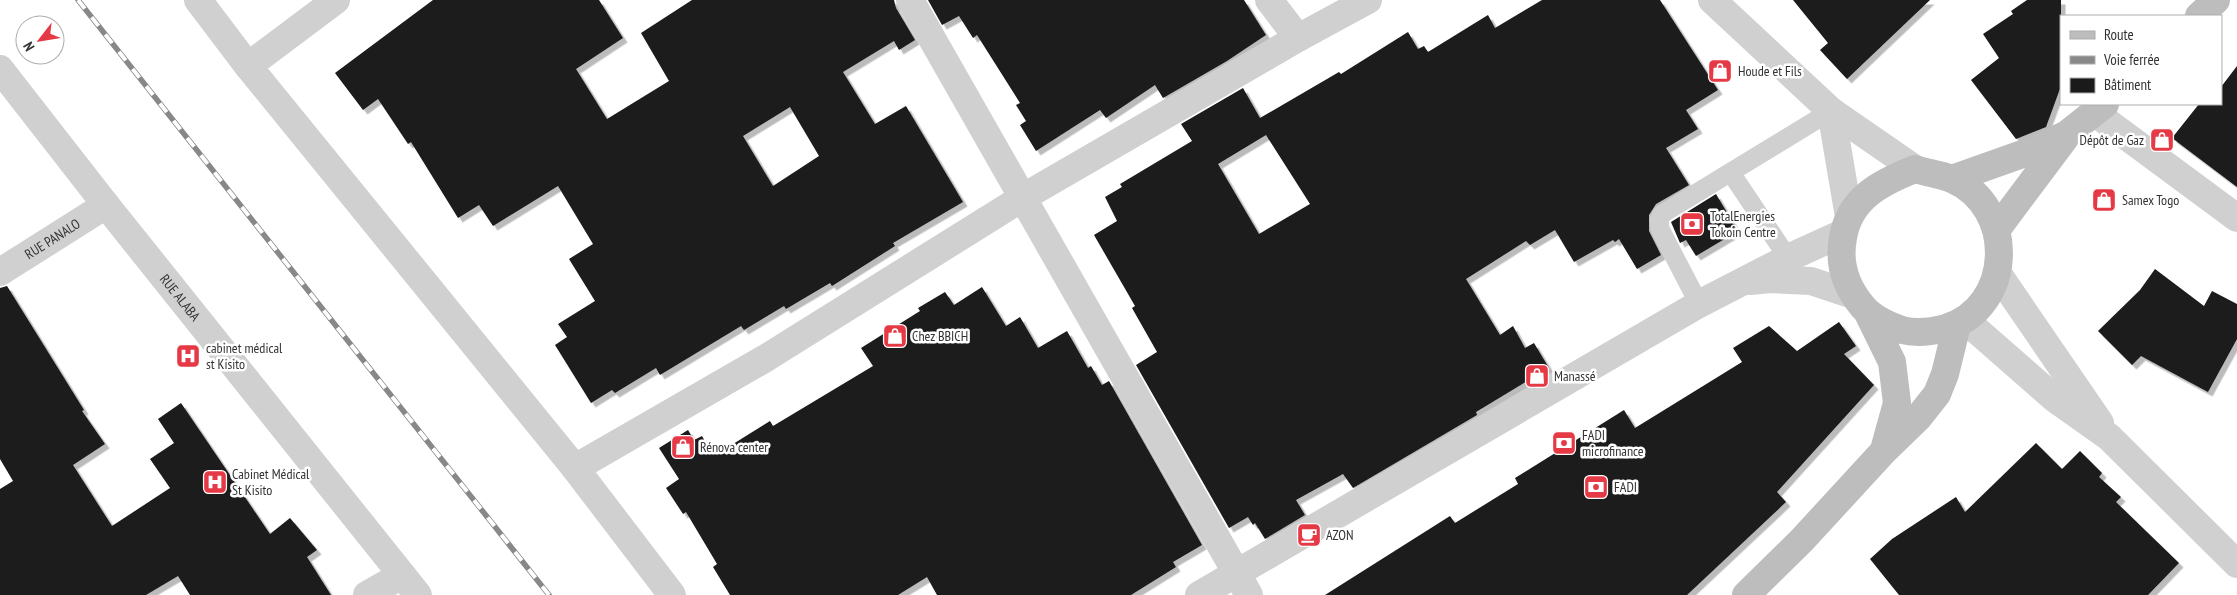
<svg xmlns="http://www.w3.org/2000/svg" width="2237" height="595" viewBox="0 0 2237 595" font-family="'PT Sans Narrow',sans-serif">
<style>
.building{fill:#1a1a1a;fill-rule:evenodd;filter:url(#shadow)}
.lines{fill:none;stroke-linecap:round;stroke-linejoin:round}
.service{stroke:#d0d0d0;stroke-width:19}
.minor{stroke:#d0d0d0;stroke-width:28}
.secondary{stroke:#bdbdbd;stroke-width:28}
.rail-casing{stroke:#888;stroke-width:5.5}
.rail{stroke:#fff;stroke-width:4;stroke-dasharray:11;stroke-linecap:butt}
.labels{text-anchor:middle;stroke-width:5;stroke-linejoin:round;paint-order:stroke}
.poi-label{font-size:14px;fill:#333;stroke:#fff;text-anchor:start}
.street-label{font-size:14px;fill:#333;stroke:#fff}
</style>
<defs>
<filter id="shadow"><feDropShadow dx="4.5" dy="4.5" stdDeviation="0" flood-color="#0004"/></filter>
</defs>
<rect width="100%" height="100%" fill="#fff"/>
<path class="building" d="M433,0H599L623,38L576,69L607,119L669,81L641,33L692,0H894L896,8L915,40L899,50L894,41L843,72L875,124L906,106L963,202L893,243L895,246L832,286L830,283L786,309L784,306L744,330L741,326L660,375L656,368L615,393L612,390L591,403L555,345L567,337L558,324L595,301L569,259L593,244L558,186L493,226L479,205L458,218L411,142L408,144L378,99L363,110L335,73ZM790,107L819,156L773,186L743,136Z
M928,0H1244L1266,35L1227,61L1163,98L1155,85L1106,118L1100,110L1036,151L1020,125L1026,121L1016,105L1020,103L977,35L973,38L959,16L942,25Z
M1542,0H1660L1718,90L1686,110L1698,129L1666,148L1689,185L1656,204L1649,215V231L1661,255L1637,269L1619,239L1615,242L1613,240L1574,262L1555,230L1530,245L1526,241L1466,279L1500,335L1513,326L1525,348L1534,343L1549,368L1476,412L1477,415L1353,488L1343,474L1296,500L1305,515L1265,539L1255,523L1253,525L1248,517L1229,528L1136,365L1157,352L1132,308L1135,306L1094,235L1117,221L1105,197L1122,187L1120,184L1192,141L1181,124L1243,88L1260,118L1339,72L1341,74L1408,32L1418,49L1424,46L1428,52L1488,15L1495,28ZM1266,135L1310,204L1259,234L1218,164Z
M1793,0H1930L1847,79L1820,50L1828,43Z
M2027,0H2061V86L2046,127L2016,139L1971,80L1999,58L1983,34L2013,14L2011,11Z
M2237,66V187L2172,138L2199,104H2221V87Z
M1716,194L1738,231L1696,256L1686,240L1680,243L1671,222Z
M2155,269L2204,306L2212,291L2237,304V339L2208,392L2141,356L2132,365L2098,331L2140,290Z
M7,286L84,410L82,411L105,444L73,465L112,526L170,488L150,459L174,443L158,419L181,403L270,534L290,518L317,550L307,557L331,595H190L178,576L146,595H0V489L13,481L0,459V288Z
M982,287L1006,326L1020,317L1038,348L1067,331L1088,368L1091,366L1102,385L1109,381L1202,545L1173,562L1176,567L1131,595H937L927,577L898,595H730L713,567L717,564L686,512L683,514L666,488L679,479L659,448L688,430L694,440L702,436L710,450L714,448L717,454L770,421L773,426L873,366L861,348L920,311L918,308L945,292L954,305Z
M1839,322L1856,346L1844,354L1874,385L1777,492L1786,502L1687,595H1325L1450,516L1455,523L1518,484L1515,478L1624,410L1635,428L1742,362L1733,348L1769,326L1797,351Z
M2036,443L2062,469L2080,451L2102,473L2099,477L2121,497L2116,502L2179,563L2148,595H1899L1870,559L1892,539L1956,497L1965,512Z"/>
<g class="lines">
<path class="service" d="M1731,173L1788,258
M1699,304L1660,229L1659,220L1662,214L1831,111"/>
<g class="minor">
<path d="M198,0L248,66L575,468L672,595"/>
<path d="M910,0L1249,595"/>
<path d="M1269,0L1298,38"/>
<path d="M1712,0L1831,111L1915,169"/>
<path d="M248,66L336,0"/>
<path id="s1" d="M0,69L106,205L418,595"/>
<path d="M1831,111L1849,217"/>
<path d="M2095,113L2237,218"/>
<path id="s2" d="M0,272L106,205"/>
<path d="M1998,274L2100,423"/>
<path d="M1750,281L1770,279L1811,281L1853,295"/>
<path d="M1965,320L2054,398L2109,437L2237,564"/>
<path d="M575,468L766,358L1022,198L1298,38L1368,0"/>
<path d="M367,595L402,575"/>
<path d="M1199,595L1699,304L1788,258L1843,233"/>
</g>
<path class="secondary" d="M2199,16L2216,0
M1915,169C1927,173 1940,174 1952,179C2017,207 2014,307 1946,328C1931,332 1917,334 1902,330C1887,325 1873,319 1863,307C1846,287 1838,264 1843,238C1849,198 1882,182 1915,169Z
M1952,179L2039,148L2067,134L2105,104
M1997,229L2065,138
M1868,313L1892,362L1897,403L1884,450
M1746,595L1802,540L1883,452L1918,418L1937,394L1945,374L1957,325"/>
<defs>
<path id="rail" d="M78,0L549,595"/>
</defs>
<use href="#rail" class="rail-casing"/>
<use href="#rail" class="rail"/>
</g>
<defs>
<symbol id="shop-square" viewBox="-11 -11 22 22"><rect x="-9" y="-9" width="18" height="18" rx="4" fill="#e63946" stroke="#fff"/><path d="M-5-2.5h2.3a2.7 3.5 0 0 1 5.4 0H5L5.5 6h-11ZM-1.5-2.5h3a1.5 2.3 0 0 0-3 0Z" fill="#fff"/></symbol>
<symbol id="bank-square" viewBox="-11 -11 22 22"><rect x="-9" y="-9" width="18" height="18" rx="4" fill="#e63946" stroke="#fff"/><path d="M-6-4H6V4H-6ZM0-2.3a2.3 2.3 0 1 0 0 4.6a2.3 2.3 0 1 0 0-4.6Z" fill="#fff"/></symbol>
<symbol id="hospital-square" viewBox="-11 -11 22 22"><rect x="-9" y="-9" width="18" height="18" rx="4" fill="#e63946" stroke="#fff"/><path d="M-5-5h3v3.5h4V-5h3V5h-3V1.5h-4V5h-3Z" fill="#fff"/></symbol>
<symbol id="cafe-square" viewBox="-11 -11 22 22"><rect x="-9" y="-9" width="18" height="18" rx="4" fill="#e63946" stroke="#fff"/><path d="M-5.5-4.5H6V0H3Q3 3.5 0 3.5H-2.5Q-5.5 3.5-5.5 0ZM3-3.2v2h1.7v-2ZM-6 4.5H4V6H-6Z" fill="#fff"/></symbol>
</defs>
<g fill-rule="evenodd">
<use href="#shop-square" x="1706" y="57" width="28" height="28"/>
<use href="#shop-square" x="2148" y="126" width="28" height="28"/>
<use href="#shop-square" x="2090" y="186" width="28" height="28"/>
<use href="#bank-square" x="1678" y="210" width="28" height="28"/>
<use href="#shop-square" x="881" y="322" width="28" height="28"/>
<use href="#hospital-square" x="174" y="342" width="28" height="28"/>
<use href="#shop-square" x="1523" y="362" width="28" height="28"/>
<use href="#bank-square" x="1550" y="429" width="28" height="28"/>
<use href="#shop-square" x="669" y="433" width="28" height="28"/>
<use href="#hospital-square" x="201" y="468" width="28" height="28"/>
<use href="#bank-square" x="1582" y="473" width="28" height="28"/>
<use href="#cafe-square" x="1295" y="521" width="28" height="28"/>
</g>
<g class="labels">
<g class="poi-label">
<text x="1738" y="76">Houde et Fils</text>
<text x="2144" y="145" text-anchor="end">Dépôt de Gaz</text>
<text x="2122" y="205">Samex Togo</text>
<text x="1710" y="221">TotalEnergies<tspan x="1710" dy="16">Tokoin Centre</tspan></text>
<text x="912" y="341">Chez BBICH</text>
<text x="206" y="353">cabinet médical<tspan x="206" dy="16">st Kisito</tspan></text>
<text x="1554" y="381">Manassé</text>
<text x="1582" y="440">FADI<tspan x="1582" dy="16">microfinance</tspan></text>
<text x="700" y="452">Rénova center</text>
<text x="232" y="479">Cabinet Médical<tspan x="232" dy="16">St Kisito</tspan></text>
<text x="1614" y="492">FADI</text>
<text x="1326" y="540">AZON</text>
</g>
<g class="street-label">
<text dy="5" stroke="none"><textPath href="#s2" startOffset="62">RUE PANALO</textPath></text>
<text dy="5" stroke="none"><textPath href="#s1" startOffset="291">RUE ALABA</textPath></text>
</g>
</g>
<rect x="2060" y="15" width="162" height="90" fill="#ffffff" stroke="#adadad"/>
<rect x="2070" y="31" width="25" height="8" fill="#bdbdbd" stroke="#adadad"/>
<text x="2104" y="40" font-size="15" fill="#333333">Route</text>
<rect x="2070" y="56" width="25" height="8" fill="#888888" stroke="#adadad"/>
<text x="2104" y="65" font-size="15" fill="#333333">Voie ferrée</text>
<rect x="2070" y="78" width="25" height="15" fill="#1a1a1a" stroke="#adadad"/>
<text x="2104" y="90" font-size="15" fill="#333333">Bâtiment</text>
<g transform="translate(40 40) rotate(239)"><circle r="24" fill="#ffffff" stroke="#adadad"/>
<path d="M0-4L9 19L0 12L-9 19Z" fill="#e63946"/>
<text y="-8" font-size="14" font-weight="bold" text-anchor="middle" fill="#333333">N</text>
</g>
</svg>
